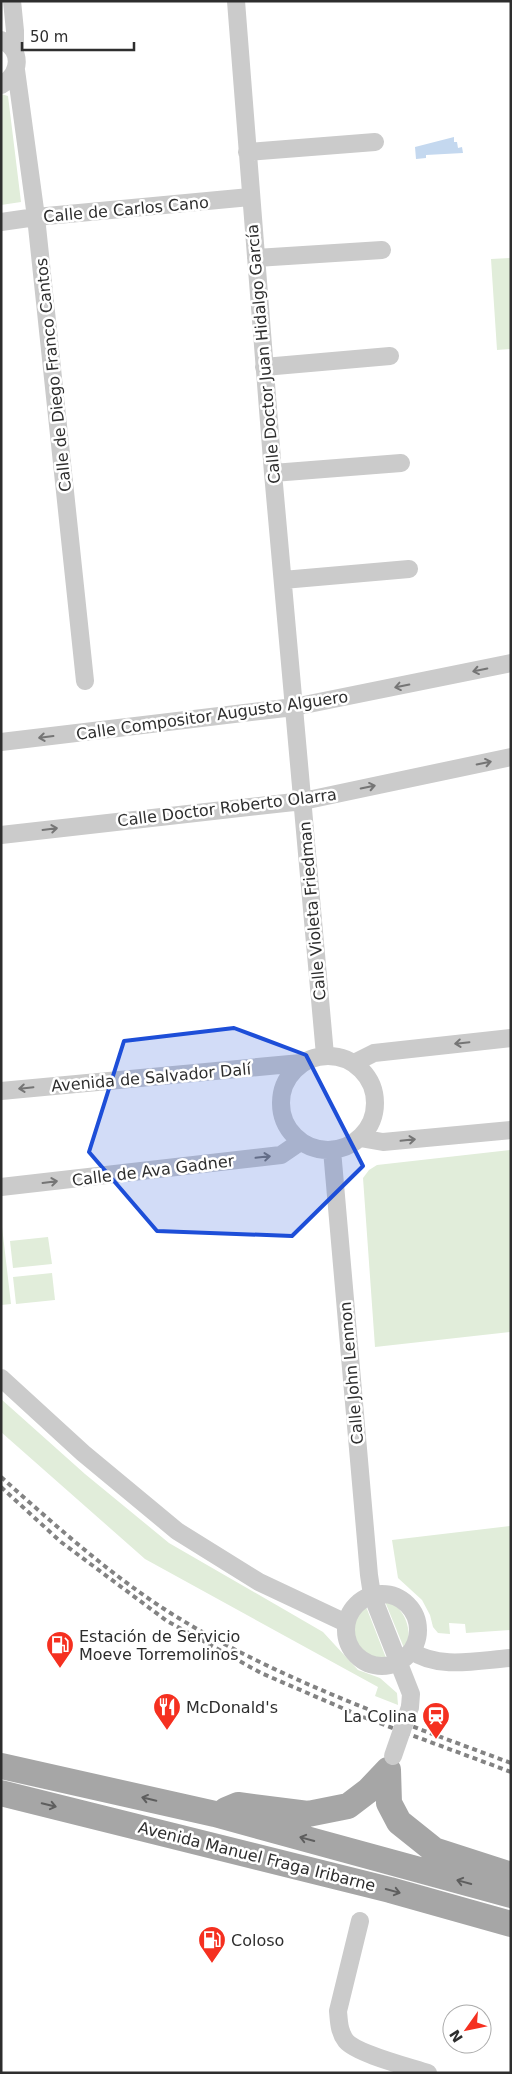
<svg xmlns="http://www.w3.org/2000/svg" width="512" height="2074" viewBox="0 0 512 2074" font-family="'DejaVu Sans',sans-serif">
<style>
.green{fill:#e1edda}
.water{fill:#c4d8ef}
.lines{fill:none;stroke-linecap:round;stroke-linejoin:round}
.minor{stroke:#cbcbcb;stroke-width:18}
.primary{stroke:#a6a6a6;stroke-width:26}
.rail{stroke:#838383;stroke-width:4;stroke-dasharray:5 4;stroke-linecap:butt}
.minor-bridge{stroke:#cbcbcb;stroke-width:18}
.oneway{stroke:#757575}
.oneway2{stroke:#5e5e5e}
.marked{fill:#1d4ed8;fill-opacity:0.2;stroke:#1d4ed8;stroke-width:4;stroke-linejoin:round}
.labels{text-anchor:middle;stroke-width:5;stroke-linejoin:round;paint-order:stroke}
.street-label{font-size:16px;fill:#2e2e2e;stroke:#fff}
.poi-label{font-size:16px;fill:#2e2e2e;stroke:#fff;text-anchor:start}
</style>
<rect width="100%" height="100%" fill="#fff"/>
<path class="green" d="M1,94L8,96L21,202L1,205Z
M511,258V349L497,350L491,259Z
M511,1150V1332L375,1347L363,1178L369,1170L377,1165Z
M1,1218L11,1304L1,1305Z
M48,1237L52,1264L13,1268L10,1241Z
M52,1273L55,1300L16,1304L13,1277Z
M1,1399L85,1474L169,1543L323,1632L358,1670L380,1678L397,1693L398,1705L375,1696L378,1687L145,1559L1,1432Z
M511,1526V1630L466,1633L465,1624L449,1623L450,1634L438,1633L433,1627L430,1615L422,1600L398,1578L392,1540Z
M384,1599C407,1608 413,1631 406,1653Z
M365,1604L388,1663C355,1659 342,1630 365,1604Z"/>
<path class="water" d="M454,137V142H457L458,148L462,147L463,153L426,155V158L416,159L415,147Z"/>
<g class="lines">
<path class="minor" d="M12,1L15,31V51
M236,1L273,473L325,1055
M1,40C23,50 21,74 1,85
M16,70L36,217L85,681
M247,152L375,142
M1,222L36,217L250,197
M256,258L382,250
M264,367L390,356
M273,473L401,463
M283,580L409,569
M1,742L294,707L511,663
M1,835L303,801L511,757
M281 1103a47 47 0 1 1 94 0a47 47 0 1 1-94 0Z
M354,1063L374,1053L511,1038
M1,1091L301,1063
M360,1138L383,1142L511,1130
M332,1150L369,1575L372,1595L411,1694L410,1707
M1,1187L281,1155L300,1142
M1,1378L83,1453L177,1531L259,1582L346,1623
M346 1630a36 36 0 1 1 72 0a36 36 0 1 1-72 0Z
M412,1651C438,1670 480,1660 511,1658
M360,1921L338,2011C339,2022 339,2032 346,2041C357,2054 410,2067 428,2073"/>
<path class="primary" d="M1,1766L215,1814L511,1895
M388,1770L389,1803L399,1822L434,1850L511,1875
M1,1793L390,1890L511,1924
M226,1810L238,1805L308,1814L348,1806L369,1790L388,1770"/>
<path class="rail" d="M1,1477C55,1525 110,1575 172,1614C277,1679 395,1720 511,1763
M1,1487L61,1542L167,1621L261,1673L363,1717L511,1772"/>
<path class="minor-bridge" d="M393,1756L410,1707"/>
</g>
<defs><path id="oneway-shaft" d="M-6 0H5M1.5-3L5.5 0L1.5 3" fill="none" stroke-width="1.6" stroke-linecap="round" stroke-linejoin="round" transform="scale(1.25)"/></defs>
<g class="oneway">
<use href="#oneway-shaft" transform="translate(480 670) rotate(168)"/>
<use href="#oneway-shaft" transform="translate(402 686) rotate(169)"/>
<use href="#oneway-shaft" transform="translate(46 737) rotate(173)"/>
<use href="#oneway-shaft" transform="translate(484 763) rotate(-12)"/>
<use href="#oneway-shaft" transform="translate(368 787) rotate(-12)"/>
<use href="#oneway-shaft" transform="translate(50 829) rotate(-7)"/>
<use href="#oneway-shaft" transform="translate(462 1043) rotate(174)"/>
<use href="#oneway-shaft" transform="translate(26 1088) rotate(174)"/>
<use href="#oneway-shaft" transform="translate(408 1140) rotate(-6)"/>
<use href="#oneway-shaft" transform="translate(263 1157) rotate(-6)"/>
<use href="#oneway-shaft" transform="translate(50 1182) rotate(-7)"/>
</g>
<g class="oneway2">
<use href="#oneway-shaft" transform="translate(149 1799) rotate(-167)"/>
<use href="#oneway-shaft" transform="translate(49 1805) rotate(14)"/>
<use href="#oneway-shaft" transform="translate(307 1839) rotate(-165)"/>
<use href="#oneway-shaft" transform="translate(464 1882) rotate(-165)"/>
<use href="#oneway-shaft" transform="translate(393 1891) rotate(15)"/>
</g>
<path class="marked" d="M234,1028L306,1055L363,1166L292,1236L157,1231L89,1152L124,1041Z"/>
<defs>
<symbol id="fuel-pin" viewBox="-11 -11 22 30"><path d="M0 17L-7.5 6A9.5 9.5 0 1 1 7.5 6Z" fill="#f53020" stroke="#fff"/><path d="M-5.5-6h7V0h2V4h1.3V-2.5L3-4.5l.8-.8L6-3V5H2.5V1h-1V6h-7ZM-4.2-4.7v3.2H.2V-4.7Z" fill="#fff"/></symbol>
<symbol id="restaurant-pin" viewBox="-11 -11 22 30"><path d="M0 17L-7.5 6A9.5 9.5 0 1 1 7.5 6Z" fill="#f53020" stroke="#fff"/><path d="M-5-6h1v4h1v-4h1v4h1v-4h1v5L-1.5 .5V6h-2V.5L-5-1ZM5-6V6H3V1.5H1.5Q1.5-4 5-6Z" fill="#fff"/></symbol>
<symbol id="station-pin" viewBox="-11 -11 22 30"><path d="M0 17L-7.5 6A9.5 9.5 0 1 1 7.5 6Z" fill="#f53020" stroke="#fff"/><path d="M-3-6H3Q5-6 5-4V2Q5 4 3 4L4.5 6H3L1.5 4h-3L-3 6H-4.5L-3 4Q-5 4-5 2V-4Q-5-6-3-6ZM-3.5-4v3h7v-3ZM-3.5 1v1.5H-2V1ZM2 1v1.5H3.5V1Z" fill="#fff"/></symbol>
</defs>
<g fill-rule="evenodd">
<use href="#fuel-pin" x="44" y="1629" width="32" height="43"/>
<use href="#restaurant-pin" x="151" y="1691" width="32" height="43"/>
<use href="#station-pin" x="420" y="1700" width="32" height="43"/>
<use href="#fuel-pin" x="196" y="1924" width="32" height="43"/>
</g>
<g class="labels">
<g class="street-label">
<text transform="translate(126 209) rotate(-5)" y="6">Calle de Carlos Cano</text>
<text transform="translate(263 354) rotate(-95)" y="6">Calle Doctor Juan Hidalgo García</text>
<text transform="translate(53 375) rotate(-96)" y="6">Calle de Diego Franco Cantos</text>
<text transform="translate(212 715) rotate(-8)" y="6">Calle Compositor Augusto Alguero</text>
<text transform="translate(227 807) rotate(-7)" y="6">Calle Doctor Roberto Olarra</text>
<text transform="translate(312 911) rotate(-95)" y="6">Calle Violeta Friedman</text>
<text transform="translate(151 1077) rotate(-5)" y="6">Avenida de Salvador Dalí</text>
<text transform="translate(153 1170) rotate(-7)" y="6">Calle de Ava Gadner</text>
<text transform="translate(351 1373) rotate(-95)" y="6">Calle John Lennon</text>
<text transform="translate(257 1856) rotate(14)" y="6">Avenida Manuel Fraga Iribarne</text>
</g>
<g class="poi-label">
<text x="79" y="1642">Estación de Servicio<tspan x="79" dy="18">Moeve Torremolinos</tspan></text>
<text x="186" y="1713">McDonald's</text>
<text x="417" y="1722" text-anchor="end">La Colina</text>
<text x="231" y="1946">Coloso</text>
</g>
</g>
<rect width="512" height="2074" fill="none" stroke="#2e2e2e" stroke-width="5"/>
<g transform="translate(467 2029) rotate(237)"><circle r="24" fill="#ffffff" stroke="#ababab"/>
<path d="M0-4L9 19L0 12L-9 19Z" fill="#f53020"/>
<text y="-8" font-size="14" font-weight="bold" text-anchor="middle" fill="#2e2e2e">N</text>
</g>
<path d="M22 42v8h112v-8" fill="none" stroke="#2e2e2e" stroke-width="2.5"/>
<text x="30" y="42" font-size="15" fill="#2e2e2e" stroke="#ffffff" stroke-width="4" paint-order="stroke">50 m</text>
</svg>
